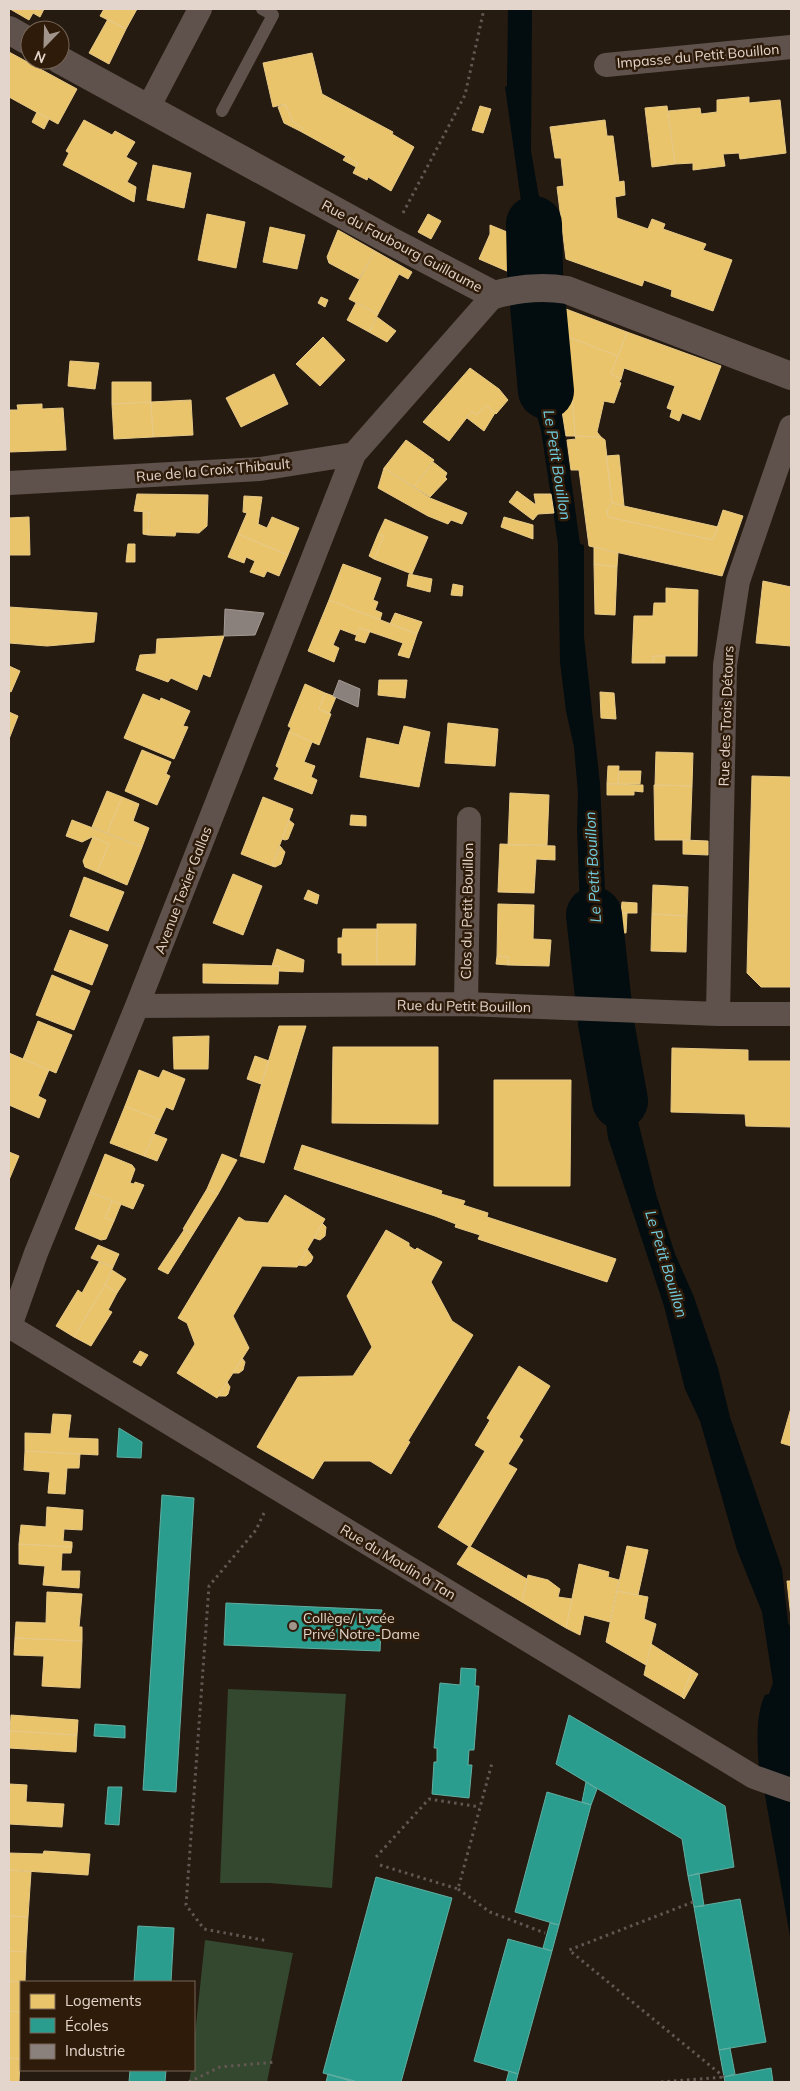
<svg xmlns="http://www.w3.org/2000/svg" width="800" height="2091" viewBox="0 0 800 2091" font-family="Mulish,sans-serif">
<style>
.green{fill:#33482e}
.water{fill:#030c0f}
.homes{fill:#e9c46a;stroke:#e7c987}
.schools{fill:#2a9d8f;stroke:#62aea1}
.industry{fill:#8a817c;stroke:#a59a94}
.lines{fill:none;stroke-linecap:round;stroke-linejoin:round}
.river{stroke:#030c0f;stroke-width:56}
.path{stroke:#625752;stroke-width:3;stroke-dasharray:2.5 4;stroke-linecap:butt}
.service{stroke:#5f524d;stroke-width:12}
.minor{stroke:#5f524d;stroke-width:24}
.tertiary{stroke:#5f524d;stroke-width:28}
.poi-dot{fill:#a1948a;stroke:#2e1b09;stroke-width:2}
.labels{text-anchor:middle;stroke-width:5;stroke-linejoin:round;paint-order:stroke}
.street-label{font-size:14px;fill:#e3d5cb;stroke:#2e1b09}
.poi-label{font-size:14px;fill:#e3d5cb;stroke:#2e1b09;text-anchor:start}
.water-label{font-size:15px;font-style:italic;fill:#71cee1;stroke:#2e1b09}
</style>
<rect width="100%" height="100%" fill="#261b11"/>
<path class="green" d="M228,1689L346,1694L332,1888L269,1883H220Z
M205,1940L293,1953L267,2082H189L191,2070H194V2044Z"/>
<path class="water" d="M508,9H532L531,151L552,272L523,274L522,208L505,87L507,86Z
M527,313H554L559,392L580,544L584,545V637L600,784L606,912L618,985H622L621,991L586,990L584,986H588L581,936L577,828L578,793L574,747L566,711L560,662L558,544L541,430L536,413L523,403V350Z
M589,1023L627,1024V1029H624L635,1109L656,1194L675,1254L694,1297L718,1368L730,1417L782,1569L788,1623L791,1628V1785L760,1775C757,1753 755,1714 765,1695L769,1694L773,1683L762,1612L737,1550L700,1421L685,1389L664,1306L608,1138L594,1030H588Z
M763,1784L791,1795V1942Z"/>
<path class="homes" d="M10,9H44L40,17L33,13L29,20Z
M104,9H137L126,29L100,16Z
M108,19L126,29L109,64L89,53Z
M9,52L77,89L58,124L9,97Z
M312,53L322,94L393,132L392,134L414,147L391,191L368,177L367,180L353,173L358,163L300,131L303,128L293,122L285,104L273,107L263,63Z
M749,97V103L780,100L786,153L740,159L739,153L723,154L725,166L693,170V163L675,164L668,111L700,108L701,114L717,112V100Z
M285,104L293,122L303,128L300,131L284,123L278,107Z
M480,106L491,109L483,133L472,130Z
M667,106L675,164L652,167L645,108Z
M37,112L49,119L44,129L32,122Z
M84,120L112,135L115,131L135,142L126,157L137,163L127,182L136,187L134,202L63,165L69,153L66,151Z
M605,120L607,136H613L619,182L624,181L625,195L615,197L617,218L648,229L652,219L665,224L663,229L706,244L703,250L732,260L713,311L671,296L672,290L644,280L642,286L566,259L557,187L564,186L561,158H555L550,127Z
M346,156L358,163L356,167L343,160Z
M153,165L191,173L184,208L147,200Z
M512,208H522L523,274L516,275L479,259L490,234V225L512,234Z
M207,214L245,222L236,268L198,260Z
M428,214L441,221L431,239L418,232Z
M270,227L305,235L297,269L263,262Z
M338,230L375,251L359,279L329,263L327,257Z
M375,251L412,272L408,279L399,274L378,314L349,299Z
M321,297L328,300L325,307L318,303Z
M356,303L378,314L369,332L347,320Z
M566,309L627,332L618,356L568,337Z
M377,317L396,331L387,342L369,332Z
M627,332L721,366L700,420L682,413L679,421L670,417L672,410L667,408L675,386L624,368L621,379L611,374Z
M323,337L345,360L320,386L296,364Z
M568,337L618,356L611,374L621,379L619,382L621,383L614,403L604,401L597,432L601,437L575,436Z
M568,359H570L575,436H566L559,392L557,360Z
M70,361L99,363L95,389L68,386Z
M470,368L499,389L508,400L496,414L486,405L477,415L472,411L449,441L423,422Z
M274,374L288,404L241,427L226,398Z
M112,382H151V402L112,404Z
M191,400L193,435L153,437L151,402Z
M151,402L153,437L114,439L112,404Z
M42,404V409L63,408L66,450L9,452V410H18L17,405Z
M486,405L495,413L484,431L467,418L472,411L477,415Z
M575,436L601,437L605,440L612,502L607,511L608,517L713,540L723,510L743,516L722,576L589,546L579,470H571L567,440L576,439Z
M406,440L434,460L414,487L384,468Z
M619,455L624,506L612,503L606,456Z
M433,462L447,473L445,477L447,479L430,497L414,487Z
M384,468L430,498L467,513L462,524L451,520L448,524L428,516L378,488Z
M517,491L536,505L534,494H551L554,513L538,514L533,520L509,502Z
M137,494L208,495L207,526L199,533L176,532L175,536L148,535L149,512L134,511Z
M244,496L262,497L258,524L267,528L272,517L299,528L288,555L238,534L247,513L243,512Z
M612,503L624,506L718,527L713,540L608,517L607,511Z
M143,512H149L148,535L143,534Z
M29,517L30,555H9V518Z
M504,517L533,525V539L501,527Z
M385,519L428,537L412,574L374,559L384,536L378,534Z
M238,534L288,555L279,576L267,571L264,577L250,572L255,561L246,557L244,563L228,557Z
M378,534L384,536L374,559L369,556Z
M128,544H135V562H126Z
M594,547L618,553L617,567L594,564Z
M343,564L381,578L373,600L378,602L375,610L382,613L380,620L329,600Z
M594,564L617,567L615,615L595,614Z
M409,574L432,579L430,592L407,586Z
M763,581L791,587V646L756,643Z
M453,584L463,586L462,596L451,595Z
M666,588L698,590L697,656H653V663H632L634,616H653L654,603H666Z
M329,600L417,634L409,658L398,655L403,643L359,628L356,635L340,629L333,645L339,648L334,662L308,651Z
M9,607L97,613L94,642L47,646L9,643Z
M395,613L422,622L417,634L390,624Z
M359,628L370,631L365,643L355,640Z
M224,636L210,677L203,674L197,690L171,678L168,682L136,670L140,655L156,654L157,639Z
M653,656H665V663H653Z
M9,666L20,671L11,692L9,691Z
M379,680H407L405,698L378,695Z
M305,684L325,693L319,709L331,714L319,745L289,732L291,728L288,726Z
M600,692L614,693L616,719L601,718Z
M325,693L336,697L329,714L319,709Z
M143,694L160,701L161,698L190,711L183,726L188,727L174,759L124,738Z
M9,712L18,716L9,739Z
M448,723L498,729L495,766L445,763Z
M404,726L430,732L419,787L360,777L367,738L399,745Z
M289,732L312,742L304,762L315,766L311,777L317,780L312,794L274,779L279,768L276,766Z
M142,750L171,762L166,774L170,776L157,805L125,791Z
M656,752L693,753L692,786L655,785Z
M608,766H619L618,784H607Z
M619,771H641L640,784H618Z
M752,776L791,777V987H761L747,973Z
M607,784L643,785V792L634,791V795H607Z
M654,785L692,786L690,840H655Z
M107,791L122,797L107,833L92,827Z
M510,793L549,795L547,845H508Z
M122,797L139,804L133,821L149,828L142,847L107,833Z
M263,797L293,809L272,866L241,854Z
M351,815L366,816V826L350,825Z
M72,820L142,847L127,885L97,872L109,844L92,837L82,842L66,836Z
M289,820L294,824L288,839L285,840L282,839Z
M93,837L109,844L97,872L85,867L83,861Z
M683,840L708,841V855L683,854Z
M500,844L555,846V860L536,859L534,893L498,892Z
M280,846L285,852L281,864L275,867L272,866Z
M233,874L262,886L243,935L213,923Z
M84,877L124,892L108,931L70,916Z
M653,885L688,887L687,916L652,914Z
M308,890L319,895L317,904L304,899Z
M622,902L637,903V913H621Z
M498,904L534,905L533,939L551,940L549,966L508,965V957L497,956Z
M617,913H627L626,933L616,932Z
M652,914L687,916L686,952L651,951Z
M377,924H416L415,965H377Z
M343,929H377V965H342V953H338V938H342Z
M70,930L108,945L92,985L54,970Z
M277,949L304,960L303,972L279,971V966H272Z
M497,956L508,957V965L496,964Z
M203,964L279,966L278,984L203,983Z
M52,975L90,991L74,1030L36,1015Z
M38,1021L72,1035L56,1073L23,1059Z
M279,1026H306L264,1163L240,1156Z
M209,1036L208,1069H174L173,1037Z
M333,1047H438V1124L332,1123Z
M672,1048L748,1050V1061H791V1127L746,1126L745,1114L671,1112Z
M9,1053L49,1070L38,1096L46,1100L39,1118L9,1105Z
M255,1056L269,1061L261,1084L247,1079Z
M139,1070L159,1078L163,1070L185,1079L173,1110L166,1107L160,1120L125,1106Z
M494,1080H571L570,1186H494Z
M125,1106L160,1120L144,1156L110,1143Z
M154,1134L167,1139L157,1161L144,1156Z
M302,1145L442,1191L441,1194L465,1201L463,1205L488,1213L487,1217L616,1259L607,1282L478,1239L480,1235L455,1227L456,1224L435,1216L294,1169Z
M9,1152L19,1156L9,1180Z
M105,1154L132,1165L135,1169L130,1183L134,1184L135,1182L144,1185L133,1209L90,1192Z
M222,1154L237,1160L218,1194L207,1189Z
M207,1189L218,1194L193,1234L183,1229Z
M90,1192L112,1201L105,1218L114,1221L106,1239L101,1240L75,1229Z
M285,1195L325,1219L297,1267L262,1266L233,1316L249,1348L217,1398L177,1373L195,1344L187,1323L178,1318L239,1217L245,1221L268,1223Z
M112,1201L121,1204L114,1221L105,1218Z
M322,1223L326,1227L325,1236L320,1240L314,1238Z
M184,1230L193,1234L168,1274L158,1269Z
M386,1230L409,1243V1246L415,1250L417,1248L442,1262L431,1282L452,1321L473,1335L408,1441L410,1442L391,1474L370,1461H324L313,1479L257,1447L298,1377L353,1376L372,1347L347,1296Z
M98,1245L119,1254L113,1267L91,1258Z
M307,1249L313,1257L311,1262L306,1266L298,1265Z
M99,1262L113,1267L105,1285L74,1337L56,1326L78,1290L82,1293Z
M112,1270L126,1279L117,1293L105,1285Z
M105,1285L117,1293L108,1310L112,1312L91,1346L74,1337Z
M140,1351L148,1355L141,1366L133,1362Z
M242,1358L245,1362L243,1370L239,1373H233Z
M519,1366L550,1386L519,1437L523,1440L508,1464L517,1469L470,1547L438,1527L485,1451L475,1445L490,1420L487,1418Z
M227,1382L230,1387L228,1394L226,1396H218Z
M791,1408V1446L781,1443Z
M53,1414L71,1415L68,1438L98,1439V1455L25,1451V1433L51,1434Z
M25,1451L80,1454L79,1468H67L65,1494L48,1493L50,1472L24,1470Z
M47,1507L83,1510L82,1530L64,1529L63,1541L72,1542V1547L19,1544L21,1525L46,1527Z
M19,1544L72,1547L71,1553H62L61,1571H80L79,1588L43,1585L45,1566L19,1564Z
M469,1546L527,1579L522,1602L457,1564Z
M627,1546L648,1550L638,1595L617,1591Z
M579,1564L609,1572L608,1577L619,1580L610,1622L584,1615L580,1635L566,1628Z
M528,1575L548,1580L560,1589L558,1597L572,1599L566,1628L522,1602Z
M787,1581H791V1618Z
M617,1591L648,1597L644,1619L656,1624L646,1665L606,1642Z
M47,1592L82,1594L79,1627H82V1641L15,1638L16,1622L46,1623Z
M15,1638L82,1641L80,1688L42,1686L44,1656L14,1655Z
M651,1644L692,1670L682,1697L644,1675Z
M692,1670L698,1674L684,1699L682,1697Z
M11,1715L78,1720L77,1735L10,1731Z
M10,1731L77,1735L76,1752L9,1748Z
M9,1784L27,1785L26,1802L64,1804L62,1827L9,1824Z
M44,1851L90,1854L88,1875L9,1870V1853L43,1854Z
M9,1870L31,1872L28,1917L9,1916Z
M9,1916L28,1917L26,1952L9,1951Z
M9,1951L26,1952L25,1982L9,1981Z
M9,1981L25,1982H21V2012L9,2011Z
M9,2011L21,2012L20,2059L9,2058Z
M9,2058L20,2059L19,2082H9Z"/>
<path class="schools" d="M119,1428L142,1442L141,1458L117,1457Z
M162,1495L194,1498L176,1792L143,1790Z
M226,1603L382,1610L380,1651L224,1645Z
M461,1668L476,1669L475,1686H479L474,1750H469L468,1765H472L469,1798L432,1794L434,1762H437V1748H434L440,1683L460,1685Z
M569,1715L725,1806L734,1867L688,1876L682,1839L556,1764Z
M95,1724L125,1726V1738L94,1736Z
M586,1782L597,1789L591,1805L582,1802Z
M108,1787H122L119,1825L105,1824Z
M547,1792L591,1805L559,1925L515,1912Z
M699,1873L704,1906L694,1907L688,1876Z
M376,1877L452,1898L401,2082H354L323,2073Z
M740,1899L766,2042L719,2050L694,1907Z
M550,1923L559,1925L552,1951L543,1948Z
M138,1926L174,1928L171,1982H134Z
M508,1939L552,1951L518,2074L474,2061Z
M730,2048L735,2074L724,2077L719,2050Z
M771,2068L773,2082H725L724,2077Z
M130,2070H166L165,2082H129Z
M509,2071L518,2074L516,2082H506Z
M328,2074L355,2081L354,2082H326Z"/>
<path class="industry" d="M225,609L264,613L255,635L224,636Z
M339,680L360,689L358,707L333,696Z"/>
<g class="lines">
<path class="river" d="M534,224L535,273L546,391
M594,915L606,1023L620,1101"/>
<path class="path" d="M403,213L465,95L484,9
M264,1513L256,1530L209,1586L186,1905L204,1929L268,1941
M376,1857L429,1799L480,1807
M380,1865L458,1889L492,1763
M458,1889L490,1912L545,1933
M693,1902L569,1950L724,2077
M189,2082L220,2067L276,2062
M661,2082L724,2077"/>
<path class="service" d="M222,111L273,15L262,9"/>
<path class="minor" d="M606,65L791,47
M148,108L200,9
M9,483L260,469L354,454L494,295
M466,1004L469,819
M137,1006L466,1004L718,1014H791
M718,1014L725,665L738,581L791,427
M9,1326L754,1777L791,1790
M9,1329L36,1253L137,1006L354,454"/>
<path class="tertiary" d="M9,30L30,42
M60,60L389,240L494,295C519,288 541,286 567,290L791,376"/>
</g>
<circle class="poi-dot" cx="293" cy="1626" r="5"/>
<g class="labels">
<g class="street-label">
<text transform="translate(698 56) rotate(-5)" y="5">Impasse du Petit Bouillon</text>
<text transform="translate(402 246) rotate(28)" y="5">Rue du Faubourg Guillaume</text>
<text transform="translate(213 470) rotate(-5)" y="5">Rue de la Croix Thibault</text>
<text transform="translate(726 716) rotate(-88)" y="5">Rue des Trois Détours</text>
<text transform="translate(183 890) rotate(-69)" y="5">Avenue Texier Gallas</text>
<text transform="translate(467 911) rotate(-89)" y="5">Clos du Petit Bouillon</text>
<text transform="translate(464 1006) rotate(1)" y="5">Rue du Petit Bouillon</text>
<text transform="translate(398 1562) rotate(31)" y="5">Rue du Moulin à Tan</text>
</g>
<g class="poi-label">
<text x="303" y="1623">Collège/ Lycée<tspan x="303" dy="16">Privé Notre-Dame</tspan></text>
</g>
<g class="water-label">
<text transform="translate(557 465) rotate(81)" y="5">Le Petit Bouillon</text>
<text transform="translate(593 867) rotate(-93)" y="5">Le Petit Bouillon</text>
<text transform="translate(666 1264) rotate(73)" y="5">Le Petit Bouillon</text>
</g>
</g>
<rect width="800" height="2091" fill="none" stroke="#e3d5cb" stroke-width="20"/>
<rect x="20" y="1981" width="175" height="90" fill="#2e1b09" stroke="#766557"/>
<rect x="30" y="1994" width="25" height="15" fill="#e9c46a" stroke="#766557"/>
<text x="65" y="2006" font-size="15" fill="#e3d5cb">Logements</text>
<rect x="30" y="2018" width="25" height="15" fill="#2a9d8f" stroke="#766557"/>
<text x="65" y="2031" font-size="15" fill="#e3d5cb">Écoles</text>
<rect x="30" y="2044" width="25" height="15" fill="#8a817c" stroke="#766557"/>
<text x="65" y="2056" font-size="15" fill="#e3d5cb">Industrie</text>
<g transform="translate(45 45) rotate(203)"><circle r="24" fill="#2e1b09" stroke="#766557"/>
<path d="M0-4L9 19L0 12L-9 19Z" fill="#a1948a"/>
<text y="-8" font-size="14" font-weight="bold" text-anchor="middle" fill="#e3d5cb">N</text>
</g>
</svg>
